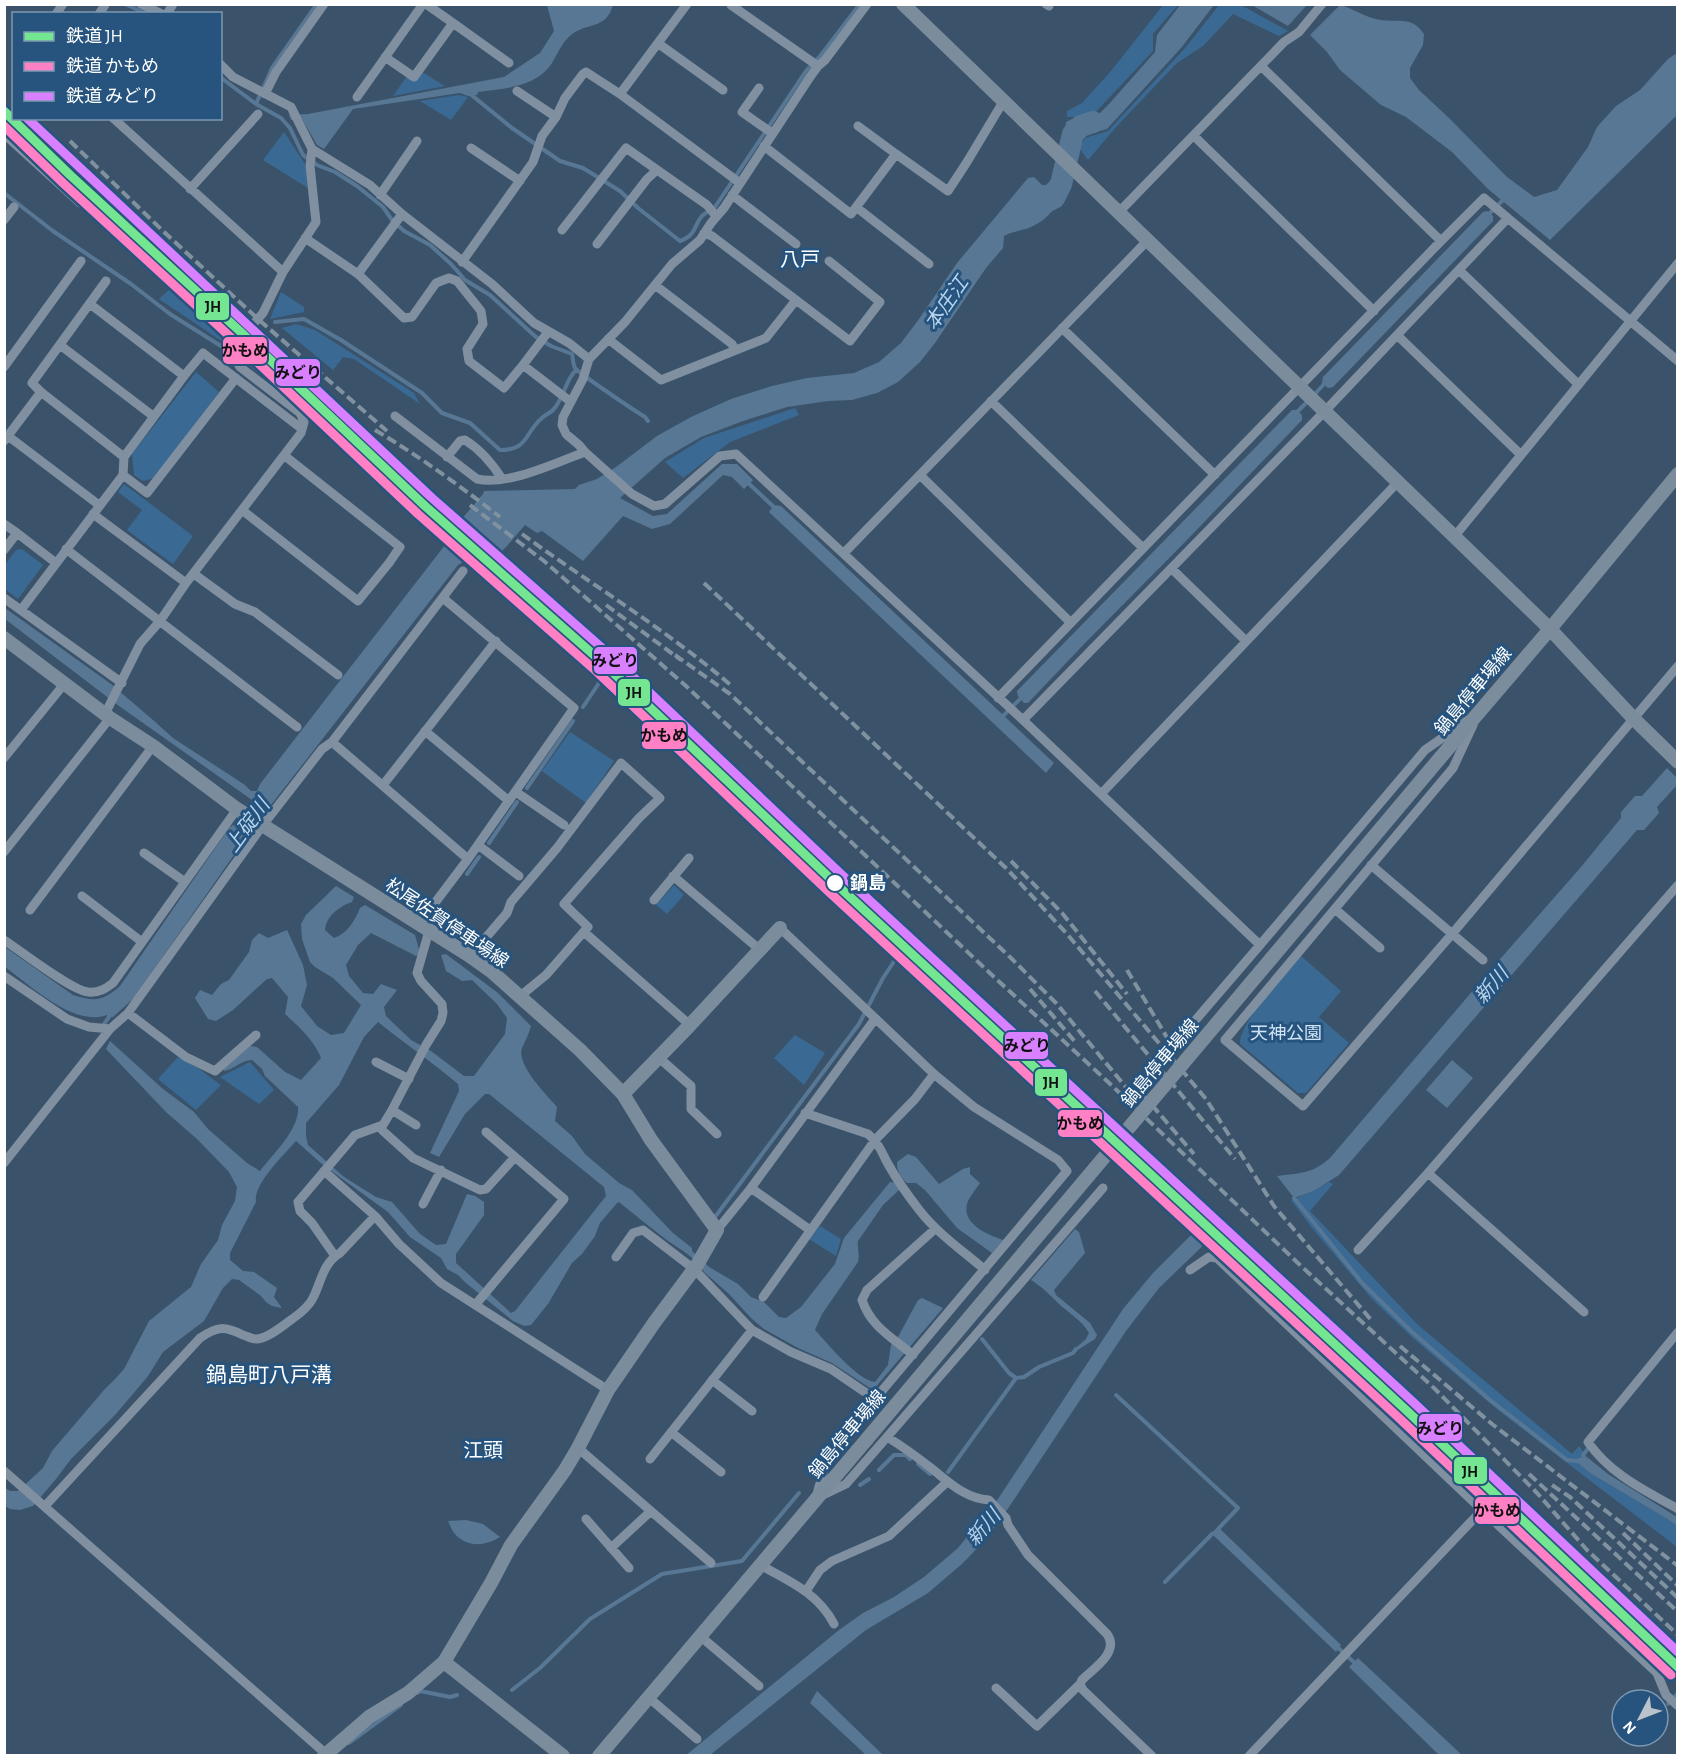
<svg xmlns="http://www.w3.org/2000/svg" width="1682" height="1760" viewBox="0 0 1682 1760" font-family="'Alegreya Sans','Noto Sans JP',sans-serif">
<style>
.green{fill:#3a6a94}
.water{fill:#577794;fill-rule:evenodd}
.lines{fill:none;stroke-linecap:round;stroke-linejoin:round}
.stream{stroke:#577794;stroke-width:4}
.river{stroke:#577794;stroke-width:22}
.street{stroke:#8090a0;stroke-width:9}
.secondary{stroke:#7b8c9d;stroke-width:14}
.rail{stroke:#8091a0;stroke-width:4;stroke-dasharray:10 4.5;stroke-linecap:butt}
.secondary-bridge{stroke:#7b8c9d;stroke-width:14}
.rail-1-casing{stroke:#26547e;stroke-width:14}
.rail-2-casing{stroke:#26547e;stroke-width:14}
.rail-3-casing{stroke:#26547e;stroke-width:14}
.rail-1{stroke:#74e692;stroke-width:9}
.rail-2{stroke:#ff80c5;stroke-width:9}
.rail-3{stroke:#d880ff;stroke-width:9}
.stop-dot{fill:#fff;stroke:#26547e;stroke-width:2}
.labels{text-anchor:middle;stroke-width:6;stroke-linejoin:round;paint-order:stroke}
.street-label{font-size:18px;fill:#fff;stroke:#26547e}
.stop-label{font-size:18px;font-weight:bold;fill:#fff;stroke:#26547e;text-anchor:start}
.park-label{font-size:18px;fill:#cfe3f4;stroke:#26547e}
.neighbourhood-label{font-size:20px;fill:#fff;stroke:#26547e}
.water-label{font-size:20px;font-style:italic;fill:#b7d4ed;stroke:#26547e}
.quarter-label{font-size:21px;fill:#fff;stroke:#26547e}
.line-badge{stroke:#26547e;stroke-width:2}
.pale-badge-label{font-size:16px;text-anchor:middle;font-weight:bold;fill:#111}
</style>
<rect width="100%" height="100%" fill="#3a536a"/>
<path class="green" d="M1164,4L1178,5L1153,34V51L1091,117H1067V111L1082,103L1111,71Z
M1219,5H1241L1288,31L1279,36L1233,14L1203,46L1177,63L1117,126L1088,160L1079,148L1085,138L1108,131L1186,47Z
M422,72L445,86L393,96L407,76Z
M459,95L468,97L451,120L420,101Z
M284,132L305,164L308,188L263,160Z
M176,283L441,528L440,535L411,512L311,415L241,359L239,346L223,342L159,299Z
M281,292L304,307V312L270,319Z
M296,324L315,330L414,393L420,404L354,359L343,357L333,370L282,328Z
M196,372L219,392L154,478L143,481L134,475L132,454Z
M795,408L799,415L730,442L683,478L665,462L704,438Z
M124,484L193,536L173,564L127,530L142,510L118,492Z
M22,549L43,565L18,599L5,589V565L16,550Z
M570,732L614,761L586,803L542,771Z
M674,885L684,895L667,914L656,905Z
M1301,956L1341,991L1319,1017L1349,1043L1306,1093H1298L1240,1044C1238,1023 1287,973 1301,956Z
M795,1035L825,1053L804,1085L774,1058Z
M178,1057L199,1069L221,1085L196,1110L158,1079Z
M250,1062L274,1090L259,1104L220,1077Z
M1329,1182L1333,1184L1310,1211L1418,1325L1572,1454L1579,1446L1587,1457L1578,1458V1463L1590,1473L1669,1520L1677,1526V1547L1498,1410L1414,1339L1372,1299L1312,1228L1291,1200L1314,1191Z
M820,1226L841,1239L836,1256L809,1239Z"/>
<path class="water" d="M1181,4L1214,5L1181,48L1107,129L1084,135L1076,145L1065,133L1066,122L1072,119L1085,120L1095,118L1109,104L1155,52L1157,35Z
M547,5H613C606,30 587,22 571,35C561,43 557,56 550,66C534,87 503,89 478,92L477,95L468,96L460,93L353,109L324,149L317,145L302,119L291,120L289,115L308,114L504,77L540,53L554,31Z
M1252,5H1307L1288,26Z
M1340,5C1352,8 1363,16 1376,19C1396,24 1411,14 1424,34L1423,45L1410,68V78L1419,90L1450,119L1507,177L1534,197L1557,190L1588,147L1597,127L1616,106L1640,90L1668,59L1677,53V115L1550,240L1488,189L1452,152L1406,117L1381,105L1340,70L1327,52L1310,35Z
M1034,177L1042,185H1046L1053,178L1065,187C1059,205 1049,219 1031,227C1022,231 1013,231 1004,236L1003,248L986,268L935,343L920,362L898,382L877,393L852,400L828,401L787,407L743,421L701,437L665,458L620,498L653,516L667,514L722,464H737L753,480L744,489L732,477L723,475L670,524L652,529L623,516L583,561L542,531L537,533L525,525L507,546L483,569L463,562L458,565L250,832L134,998L113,1017H107V1015C74,1027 31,986 5,967V947L73,995C95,1002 103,1001 120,986L229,828L236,823L252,800L119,706L5,619V608L111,684L153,720L173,738L245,785L251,791H257L260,784L445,545L447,540L445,533L460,521L483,494L484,491L575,489L579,485L597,479L616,467L657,436L691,417L731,399L772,386L807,378L854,373L879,362L901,343L919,319L957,263L1028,178Z
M1487,211L1493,216V221L1333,387L1328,388L1322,383L1323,377L1483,212Z
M1292,410H1297L1302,415V420L1186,541L1085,643L1028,703H1024L1018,696L1017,691Z
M774,505L781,506L1054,763L1046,773L769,512Z
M1667,768L1677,778V785L1657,807L1659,813L1644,830H1637L1339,1175L1314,1191L1294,1198L1277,1176C1300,1173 1312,1174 1330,1158L1487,974L1581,867L1621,818V812L1635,796H1642Z
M336,886L354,897L352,902C340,906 326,916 325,930L334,938C347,934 356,919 360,908L365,905L415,935L420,953L416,956L371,933L358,945L346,965L349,976L363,993L373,994L381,984L397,990L384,1007L386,1016L411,1040L431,1051L464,1076H474L505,1034L507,1018L497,1004L472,980L462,981L446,971L441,955L446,954L498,993L531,1026C529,1034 525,1041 522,1048C516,1065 547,1095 557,1107L555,1121L572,1136L585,1154L619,1183L632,1190L673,1233L692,1248V1251L709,1267L738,1284L751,1297L764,1302L779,1317L786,1318L801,1307L835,1264L844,1238L890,1182L897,1183L899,1190L883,1205L858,1241C857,1249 860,1254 858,1262L822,1314L815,1330C828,1344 857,1380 875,1382L888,1365L891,1345L898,1337L918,1300L922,1298L943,1308L873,1390L832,1363L798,1348L764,1329L751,1318L729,1294L704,1272C697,1258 681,1250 668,1241C651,1228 635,1215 619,1202L617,1203L600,1223L595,1236L582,1254L572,1263L548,1304L531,1325L524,1326L513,1321L466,1283L458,1275L447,1269L441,1258L410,1237L388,1212L323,1165L296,1141C284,1155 253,1184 256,1202L230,1253V1260L243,1271L254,1272L277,1288L274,1297L282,1308L272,1306L266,1302L261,1296L239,1280L232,1279L223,1288L204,1321L163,1352L148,1376L116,1414L71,1459L56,1479L33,1506L20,1510L10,1509L5,1506L4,1487L10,1491H18L43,1468L52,1451L104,1390L116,1378L124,1369L149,1321L191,1287L201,1264L218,1240L222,1225L235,1201L237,1187L229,1172L197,1139L166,1112L106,1049L110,1041L163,1089L194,1112L208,1129L247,1163L260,1171C273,1154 300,1129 298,1107L265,1076L262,1069L252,1060C241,1060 235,1069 224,1071V1069L250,1046L257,1047L285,1072L301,1080L321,1058C314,1040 299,1027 285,1014L288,997L272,978L267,979L233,1010L216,1021L208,1019L195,998L200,990L212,995L221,984L229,980L249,952L252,940L259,933L268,938L287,930L303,965L307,985L301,1006L317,1026L331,1035L344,1033L361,1005L333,978L315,967L310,962L302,939L301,924L306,915ZM378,1022C404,1043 432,1062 458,1084L459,1091L430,1153L439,1157L465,1114L485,1094H489L604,1187L606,1196L515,1311L511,1313L456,1263V1254L484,1215V1202L475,1196L467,1194L446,1244L436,1245L420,1234L392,1202L376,1197L344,1177L308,1145L306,1136V1123L339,1085L364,1037Z
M1452,1060L1473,1078L1447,1108L1426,1090Z
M908,1154L916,1157L939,1184L963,1169L970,1167V1174L980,1183C976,1189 969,1197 967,1204C962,1225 989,1235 1003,1240L992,1253L957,1228L925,1190L916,1183H907C900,1177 897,1171 897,1162Z
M1201,1225L1213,1236L1159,1288L1126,1331L1007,1510L986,1539L962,1564L928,1593L866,1630L710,1755L685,1756L839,1630L863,1613L894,1597L924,1577L958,1548L998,1499L1123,1309L1153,1273Z
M1075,1229L1079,1232L1085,1253L1054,1290L1056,1295L1090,1323L1097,1335L1095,1339L1073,1353L1072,1351L1086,1339L1089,1333C1081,1319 1068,1313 1057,1302C1047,1292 1043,1288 1031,1280Z
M1587,1457L1608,1474L1677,1517V1526L1669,1520L1590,1473L1578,1463V1458Z
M466,1520L483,1524L500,1537C486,1546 467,1548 455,1534C452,1531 450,1525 448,1521Z
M1218,1527L1341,1645L1336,1652L1212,1534L1211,1533Z
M1358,1658L1462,1755H1439L1349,1667Z
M817,1691L883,1755H866L810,1703Z"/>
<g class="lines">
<path class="stream" d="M125,4L147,14
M220,77L256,104L281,118L290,128L303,155L317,165L335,172L357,186L383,207L392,220L404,231L430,245L451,264L465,280L490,295L536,337L551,346L572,354C573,358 573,364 575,368C577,372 635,411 645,417L648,421
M469,93L512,128L560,161L583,168L620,191L638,208L680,241C697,235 693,226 702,216C705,213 711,210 715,207L806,71L821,55L860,4
M256,104L272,68L317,4
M4,193L53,231L131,284L170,314L221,346
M1487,216L1505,198
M275,322L304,319L341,340L422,393L442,413L470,423L500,450C529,450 524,433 542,418C545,415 550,413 553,410C564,399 565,380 576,370
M1314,395L1325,383
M1295,414L1309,400
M746,481L776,509
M620,658L627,651
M583,707L603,677
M1001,718L1023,696
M527,788L573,721
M489,843L517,802
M467,874L479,857
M102,1027L111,1014
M1294,1198L1363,1284L1411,1331L1490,1400L1567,1460L1585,1462L1583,1455L1590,1446
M715,1217L859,1024L883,978L899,954L913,939
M1205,1239L1223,1254L1654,1662
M982,1339L1009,1373L1016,1378L1024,1377L1039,1367L1073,1353L1076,1349
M1116,1395L1238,1508L1219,1528L1217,1533L1212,1534L1165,1582
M918,1464L930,1474
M879,1470L894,1455H906L910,1459
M948,1472L1016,1378
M860,1485L869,1479
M1336,1646L1357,1665
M512,1690L540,1668L590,1619L662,1574L742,1561L799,1493
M417,1693L420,1691L450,1697L457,1695
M1668,1704L1678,1693
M349,1743L401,1705"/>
<path class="river" d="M1042,204L1054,198L1061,184L1073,134L1081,126L1093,122"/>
<path class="street" d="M141,4L162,14
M426,4L453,23
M1046,4L1049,6
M731,5L818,66
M56,14L63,4
M99,14L105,5L103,4
M167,14L173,4
M659,44L723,90
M385,57L414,77L453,23L509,63
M759,88L742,112L772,133
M517,91L556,117
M265,94L276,72L324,4
M620,94L740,183
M357,97L423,4
M113,118L283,272
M858,126L896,154
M4,134L80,203
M1194,136L1374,311
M764,146L851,214L896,154L948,191L967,162L1003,102
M471,148L520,181
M312,149L370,185L402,214L492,284L534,323L569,343L589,359L583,379L563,417L562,425L566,434L579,445L585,452
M190,189L258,114
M380,195L417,141
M732,195L796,244
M856,207L929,264
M1118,213L1284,42L1299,32L1322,4
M4,220L14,207
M562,230L626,148L707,205L716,216
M704,233L712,236L850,341L880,302L829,261
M305,238L358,274L404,318L412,317L436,283L449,278L457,281L481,311L483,324L467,349L469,361L504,388L523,365L571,402
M1441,241L1484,198L1678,361
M597,244L647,179L657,170
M462,262L533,162L542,136L556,117L565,98L583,74L586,72L620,94L687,4
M1459,270L1578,384
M358,274L402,214
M655,285L732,344L735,350
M1062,328L1215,475
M1397,335L1520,454
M608,339L661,380L766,338L796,300
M60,345L153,416
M589,359L625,322L672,264L700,240L711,223L724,208L810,77L818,66L825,60L867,4
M523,365L548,332
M4,367L81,261
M184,376L203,353L302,429
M41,392L124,457L184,376L90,304
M991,401L1143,548
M395,416L477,479C508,486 555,463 585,452L632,494L654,506L665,504L720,456L736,454L1023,720L1260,945
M8,436L99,505
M4,441L41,392L32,383L106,281
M447,457L460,441L465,440C481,450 492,463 502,479
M123,475L147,493L236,378
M920,475L1071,623
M242,510L358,601L389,563L400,547L285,456
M93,514L186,583
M4,524L17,533L4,550
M17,533L56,563
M1454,537L1678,263
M66,549L297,727
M844,553L1147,241
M1172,569L1246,641
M194,574L235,604L255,612L338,675
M4,598L122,683
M21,610L123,475L124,457
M998,698L1441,241L1262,67
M105,714L140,644L160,621L186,583L301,433L304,422L300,413L240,367L234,357V346L263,313L283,272L316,222L310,166L312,149L291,107L233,77L220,64
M1023,720L1325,411L1508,218
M1473,725L1453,768L1225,1040L1303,1106L1452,934L1678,666
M425,731L509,801
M332,742L468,859
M4,758L65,683
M383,785L496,641
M516,792L564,825
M1101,794L1397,483
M478,845L519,876
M4,852L110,718
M144,853L185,882
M1371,865L1483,960
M673,876L759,949
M82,896L142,942
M654,900L689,858
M1335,909L1380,948
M30,910L153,746
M419,924L468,859L574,708L443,598
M780,928L934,1074L974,1107L1058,1160L1067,1171L875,1399
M584,932L690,1025
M4,940C21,951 72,991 88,992C99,993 105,989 113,983L237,809
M470,956L507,913L511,902L557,848L621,763L660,798L639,818L564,904L588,927L546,975L519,997
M4,976L67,1019L89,1027L110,1029
M128,1013L186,1057L215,1071L256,1035
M1181,1037L1260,945L1425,750L1468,720
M658,1057L691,1086V1109L717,1134
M376,1062L409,1079
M392,1110L416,1125
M805,1113L868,1134C879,1143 882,1153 888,1164C897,1180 909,1197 920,1211C938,1234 963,1251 985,1270
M380,1127L383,1131L413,1158L480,1190L486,1189L515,1157L564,1199L476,1304
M486,1132L515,1157
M4,1163L110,1029L128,1013L263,825L322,749L332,742L463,571
M324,1171L375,1216
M1428,1173L1584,1312
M751,1188L810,1230
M423,1204L441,1170
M717,1230L751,1188L875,1019
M1358,1250L1428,1173L1678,885
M335,1256L312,1223L300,1211L298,1202L355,1135L383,1125L392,1110L426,1045L441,1021L443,1013L442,1004L421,981L417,973L429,931
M616,1257L633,1233L643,1230L694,1269L752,1330L791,1352L831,1369L875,1399L825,1466L817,1494
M1190,1270L1209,1257L1217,1258L1482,1510
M763,1297L875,1140L915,1099L934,1074
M1678,1332L1588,1442C1610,1474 1644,1490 1678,1509
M913,1355C893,1338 871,1327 862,1300L867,1290L935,1229
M712,1380L752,1411
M671,1432L721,1472
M887,1437L1103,1188
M578,1448L711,1563
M650,1459L752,1330
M4,1471L325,1753
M823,1495L846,1484L887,1437C902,1446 917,1457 931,1468C948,1481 965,1499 989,1500L1006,1518L1008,1525L1028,1555L1107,1634C1120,1652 1094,1668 1082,1680L1080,1684L1083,1690L1152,1756
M45,1506L200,1338C218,1326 224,1326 243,1335C247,1336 251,1339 256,1339C266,1339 280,1328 288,1322C298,1315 309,1307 314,1296C321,1281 324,1262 340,1253L375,1216L399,1244L441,1283L608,1390
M586,1519L629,1568
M611,1548L651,1511
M760,1565C789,1581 818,1593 834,1624
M806,1591L820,1570L832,1561L889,1536L947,1482
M700,1636L759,1686
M996,1688L1037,1726L1080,1684
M648,1697L697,1739
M1249,1756L1482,1510L1657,1673L1666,1695L1678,1706"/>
<path class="secondary" d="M903,4L1550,629L1634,719L1678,762
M4,638L110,718L153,746L237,809L470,956L491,971L580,1050L623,1094L651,1140L717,1230L697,1265L654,1323L608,1390L578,1448L565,1470L511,1545L491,1583L444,1662L408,1693L369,1717L324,1756
M1440,758L1550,629L1678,474
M623,1094L690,1025L780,928
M444,1662L563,1756
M599,1756L867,1439"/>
<path class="rail" d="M70,141L163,231L258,319L387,431
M375,430C419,456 460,486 500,517
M470,505L544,561L686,686L993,976L1107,1081L1300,1265L1435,1389L1538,1494L1587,1550L1678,1635
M522,534C592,585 667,630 733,687
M704,583L1008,870L1067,934L1206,1099L1274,1206L1372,1321
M606,605L681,660
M675,655L730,694L1011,958L1056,1003L1135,1098
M1011,861L1062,913L1127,994
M1127,970L1175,1051
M1030,989L1077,1044
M1095,991L1235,1159
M1133,1083L1194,1154
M1400,1346L1492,1424L1678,1566
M1529,1474L1678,1612
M1552,1485L1570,1497L1678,1598
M1623,1533L1678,1586"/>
<path class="secondary-bridge" d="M867,1439L1440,758"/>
<defs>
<path id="rail-1" d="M4,111L70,175L244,335L425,506L603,663L835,883L1406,1410L1678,1667"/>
<path id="rail-2" d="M4,126L63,183L237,343L418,514L596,671L828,891L1399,1418L1671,1675"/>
<path id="rail-3" d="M27,118L432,498L610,655L842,875L1413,1402L1678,1652"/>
</defs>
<use href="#rail-1" class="rail-1-casing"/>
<use href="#rail-2" class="rail-2-casing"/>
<use href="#rail-3" class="rail-3-casing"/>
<use href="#rail-1" class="rail-1"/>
<use href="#rail-2" class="rail-2"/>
<use href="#rail-3" class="rail-3"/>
</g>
<circle class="stop-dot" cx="835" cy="883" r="9"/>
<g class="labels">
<g class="street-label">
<text transform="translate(1473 691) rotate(-50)" y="6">鍋島停車場線</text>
<text transform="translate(447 923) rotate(34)" y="6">松尾佐賀停車場線</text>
<text transform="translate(1160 1063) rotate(-50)" y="6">鍋島停車場線</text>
<text transform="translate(847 1434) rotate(-50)" y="6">鍋島停車場線</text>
</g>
<g class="stop-label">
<text x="850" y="889">鍋島</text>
</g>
<g class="park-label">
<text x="1286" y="1039">天神公園</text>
</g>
<g class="neighbourhood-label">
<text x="800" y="266">八戸</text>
<text x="483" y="1457">江頭</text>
</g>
<g class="water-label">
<text transform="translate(946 303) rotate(-55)" y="7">本庄江</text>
<text transform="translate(247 825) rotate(-54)" y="7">上碇川</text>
<text transform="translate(1491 985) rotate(-49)" y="7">新川</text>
<text transform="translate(983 1527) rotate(-49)" y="7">新川</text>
</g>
<g class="quarter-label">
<text x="269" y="1382">鍋島町八戸溝</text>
</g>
</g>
<g class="line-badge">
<rect x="195" y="292" width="35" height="29" rx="6" fill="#74e692"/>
<rect x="222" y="336" width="46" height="29" rx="6" fill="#ff80c5"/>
<rect x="275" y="358" width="46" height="29" rx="6" fill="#d880ff"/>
<rect x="593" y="646" width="45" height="29" rx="6" fill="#d880ff"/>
<rect x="617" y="678" width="34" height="29" rx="6" fill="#74e692"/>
<rect x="641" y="721" width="46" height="29" rx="6" fill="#ff80c5"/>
<rect x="1004" y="1031" width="45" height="29" rx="6" fill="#d880ff"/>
<rect x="1034" y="1068" width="34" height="29" rx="6" fill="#74e692"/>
<rect x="1057" y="1109" width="46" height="29" rx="6" fill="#ff80c5"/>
<rect x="1418" y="1413" width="45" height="29" rx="6" fill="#d880ff"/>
<rect x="1453" y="1456" width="35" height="29" rx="6" fill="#74e692"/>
<rect x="1474" y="1496" width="46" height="29" rx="6" fill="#ff80c5"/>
</g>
<g class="pale-badge-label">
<text x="213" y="312">JH</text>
<text x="245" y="356">かもめ</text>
<text x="298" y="378">みどり</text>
<text x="615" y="666">みどり</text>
<text x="634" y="698">JH</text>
<text x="664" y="741">かもめ</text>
<text x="1027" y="1051">みどり</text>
<text x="1051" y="1088">JH</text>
<text x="1080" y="1129">かもめ</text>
<text x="1440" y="1434">みどり</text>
<text x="1470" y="1477">JH</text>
<text x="1497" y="1516">かもめ</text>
</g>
<rect width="1682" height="1760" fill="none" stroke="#ffffff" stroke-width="12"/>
<rect x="12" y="12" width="210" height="108" fill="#26547e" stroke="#7d98b2" stroke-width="1.5"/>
<rect x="24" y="32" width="30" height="9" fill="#74e692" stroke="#7d98b2" stroke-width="1.5"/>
<text x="66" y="42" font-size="18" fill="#ffffff">鉄道 JH</text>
<rect x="24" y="62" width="30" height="9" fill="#ff80c5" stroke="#7d98b2" stroke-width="1.5"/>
<text x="66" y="72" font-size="18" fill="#ffffff">鉄道 かもめ</text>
<rect x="24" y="92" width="30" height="9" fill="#d880ff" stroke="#7d98b2" stroke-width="1.5"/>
<text x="66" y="102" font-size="18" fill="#ffffff">鉄道 みどり</text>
<g transform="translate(1640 1718) rotate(228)"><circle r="28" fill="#26547e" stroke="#7d98b2" stroke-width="1.5"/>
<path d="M0-4.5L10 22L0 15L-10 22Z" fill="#bac3cb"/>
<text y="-9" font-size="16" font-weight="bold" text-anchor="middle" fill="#ffffff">N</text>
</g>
</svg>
